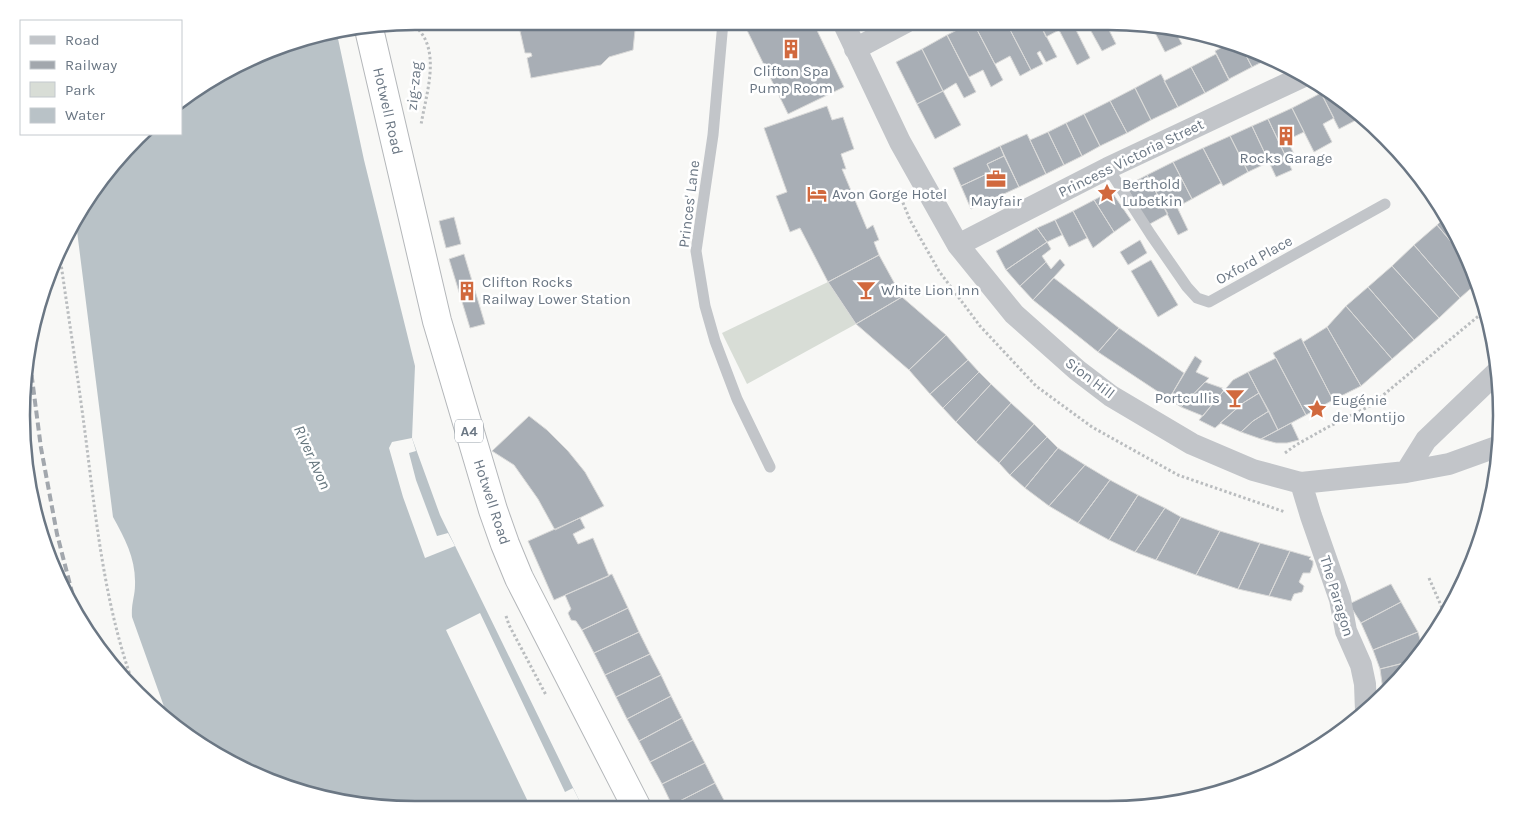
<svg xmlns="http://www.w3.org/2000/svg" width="1523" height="831" viewBox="0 0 1523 831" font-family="Karla,sans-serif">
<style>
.green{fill:#d8ddd6}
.water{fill:#b9c2c7}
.pier{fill:#f8f8f6}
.building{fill:#a8aeb5;stroke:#dadad9}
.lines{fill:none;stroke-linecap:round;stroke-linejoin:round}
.highway-casing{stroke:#b4b7ba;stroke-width:30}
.path{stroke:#babdbf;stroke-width:3;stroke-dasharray:2.5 2.5;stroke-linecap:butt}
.lane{stroke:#c2c5c9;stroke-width:11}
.street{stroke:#c2c5c9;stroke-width:22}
.highway{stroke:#fff;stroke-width:28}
.rail{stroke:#a2a7ad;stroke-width:4;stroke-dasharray:8 4;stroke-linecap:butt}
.labels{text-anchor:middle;stroke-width:5;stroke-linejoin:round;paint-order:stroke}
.shield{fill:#fff;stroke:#97a0a9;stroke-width:1}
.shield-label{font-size:14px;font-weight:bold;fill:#6b7784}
.poi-label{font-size:15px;fill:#6b7784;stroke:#fff;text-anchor:start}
.street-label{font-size:15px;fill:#6b7784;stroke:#fff}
.water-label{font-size:16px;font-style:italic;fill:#67777f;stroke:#fff}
.rim{fill:none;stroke:#6b7784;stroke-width:2.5}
</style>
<rect width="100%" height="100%" fill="#f8f8f6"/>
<path class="green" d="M828,282L856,324L747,384L722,333Z"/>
<path class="water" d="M337,34L364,160L415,366L412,438L440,515L583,808L390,809L313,796L219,757L167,715L132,617C131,604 135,596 135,585C136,559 125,539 113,517L76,223L88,197L146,134H181V100L289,42Z"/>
<path class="pier" d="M412,438L416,451L409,453L416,480L437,536L448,533L455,546L425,558L403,497L389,448L392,442Z
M480,613L565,792L573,788L583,808H531L446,630Z"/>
<path class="building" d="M571,21L645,22L646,23L643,27L635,30L633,50L609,57L601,65L531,78L527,58L532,56L531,53H525L520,31Z
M743,22H813L844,87L788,114Z
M973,22L1003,80L991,87L983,70L969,77L947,35Z
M973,22H1006L1031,70L1020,76L1010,56L995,64Z
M1006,22H1039L1057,57L1046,62L1040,51L1037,53L1043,64L1031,70Z
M1039,22H1072L1090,58L1077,65L1059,30L1046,37Z
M1086,22H1105L1116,44L1102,51Z
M1151,25L1174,29L1182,44L1165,52Z
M947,35L976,92L964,98L956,83L943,91L922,49Z
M1230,43L1242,48L1252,67L1229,79L1215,51Z
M1242,48L1268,59L1252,67Z
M922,49L943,91L917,104L896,62Z
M1216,54L1229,80L1205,93L1191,67Z
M1191,67L1205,93L1178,107L1164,81Z
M1161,74L1178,107L1151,120L1135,88Z
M1135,88L1151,120L1127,133L1110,101Z
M1327,90L1364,116L1339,129L1321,93Z
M943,91L961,125L935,139L917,104Z
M1321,93L1334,118L1323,124L1332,142L1314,152L1292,108Z
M1110,101L1127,133L1100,146L1084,114Z
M827,106L832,120L843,117L854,149L841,154L846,169H842L867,229L873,225L879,240L874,242L879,255L828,282L800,228L790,232L776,196L787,192L764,128Z
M1292,108L1304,132L1287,140L1295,156L1287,159L1268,119Z
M1084,114L1100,146L1082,156L1066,123Z
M1268,119L1292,170L1276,177L1252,126Z
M1066,123L1082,156L1064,165L1048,132Z
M1252,126L1269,162L1248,172L1230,136Z
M1048,132L1064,165L1046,174L1030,140Z
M1027,134L1046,174L1019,187L1000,146Z
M1230,136L1248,172L1223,186L1203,148Z
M1385,138L1404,158L1397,162Z
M1000,146L1004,156L987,164L991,172L961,186L953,168Z
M1203,148L1221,183L1192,199L1173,162Z
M1004,156L1019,187L971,209L961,186L991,172L987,164Z
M1173,162L1192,199L1177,207L1188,230L1178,235L1147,175Z
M1147,175L1168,214L1148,225L1126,186Z
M1111,191L1131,220L1114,232L1094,200Z
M1094,200L1114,232L1093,248L1073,211Z
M1073,211L1087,238L1069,247L1055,220Z
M1446,216L1461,241L1469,263L1437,225Z
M454,217L461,244L446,248L439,221Z
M1055,220L1062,235L1047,242L1037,228Z
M1437,225L1469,263L1477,283L1460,298L1414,245Z
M1037,228L1047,242L1006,270L996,251Z
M1140,240L1147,253L1128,265L1120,252Z
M1047,242L1051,249L1042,256L1046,262L1020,286L1006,270Z
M1414,245L1460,298L1439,318L1392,266Z
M464,254L485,324L470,328L449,259Z
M879,255L902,297L856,324L828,282Z
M1060,259L1065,265L1033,300L1020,286L1046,262L1051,269Z
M1151,260L1178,305L1158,317L1131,271Z
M1392,266L1439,318L1414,340L1368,287Z
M1054,278L1119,328L1098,352L1033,300Z
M1368,287L1414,340L1392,359L1346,306Z
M902,297L946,335L909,370L856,324Z
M1346,306L1392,359L1361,386L1327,327Z
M1327,327L1361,386L1333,400L1303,342Z
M1119,328L1184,373L1169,399L1098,352Z
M946,335L968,360L930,394L909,370Z
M1301,338L1333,400L1306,415L1273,353Z
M1195,356L1202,361L1196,372L1209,378L1181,407L1169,399Z
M1276,358L1306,415L1278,430L1248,372Z
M968,360L979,372L943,408L930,394Z
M979,372L991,384L956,422L943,408Z
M1248,372L1259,393L1243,403L1215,428L1199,420L1233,380Z
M1205,382L1225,389L1203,416L1181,407Z
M991,384L1011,403L976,442L956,422Z
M1259,393L1269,411L1253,421L1241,432L1220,423L1243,403Z
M1011,403L1034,424L999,463L976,442Z
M1269,411L1278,430L1261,439L1241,432L1253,421Z
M529,416L547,430L568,451L585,472L604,506L555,530L538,499L514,465L492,451Z
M1291,423L1299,440L1287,443H1276L1261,439Z
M1034,424L1047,437L1010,475L999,463Z
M1047,437L1058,448L1025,488L1010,475Z
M1058,448L1085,465L1049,506L1025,488Z
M1085,465L1110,480L1078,523L1049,506Z
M1110,480L1138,495L1109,540L1078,523Z
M1138,495L1165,508L1135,552L1109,540Z
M1165,508L1181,517L1156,560L1135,552Z
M1181,517L1220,531L1196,575L1156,560Z
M580,518L585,528L573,534L578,544L593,538L609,576L554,600L528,541Z
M1220,531L1260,543L1238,589L1196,575Z
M1260,543L1290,551L1269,596L1238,589Z
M1290,551L1311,557L1309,559L1313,561V565L1310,573H1303L1299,582L1304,586L1303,590L1302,592L1294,594L1291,601L1269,596Z
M612,574L628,608L582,630L576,621L571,620L568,613L571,609L565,595Z
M1391,584L1401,602L1361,623L1349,604Z
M1401,602L1418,632L1373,650L1361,623Z
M628,608L639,632L594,653L582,630Z
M639,632L650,654L605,675L594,653Z
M1418,632L1422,647L1412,661L1380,669L1373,650Z
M650,654L661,675L616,697L605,675Z
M1412,661L1390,689L1383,690L1380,669Z
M661,675L671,696L627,719L616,697Z
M671,696L682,718L639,741L627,719Z
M682,718L693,740L650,762L639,741Z
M693,740L705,763L662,784L650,762Z
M705,763L715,783L672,805L662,784Z
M715,783L727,806L724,808H674L672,805Z"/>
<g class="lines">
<defs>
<path id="highway" d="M369,29L437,321L493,510L505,544L519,578L637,808"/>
</defs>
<use href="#highway" class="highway-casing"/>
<path class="path" d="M412,22C416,27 421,32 424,37C438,62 425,99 421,125
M901,198L910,220L939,271L980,326L1036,386L1092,427L1178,475L1285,512
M60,257C69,320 79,384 87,448C97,529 106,611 135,689
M1285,453L1296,445L1328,427L1370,406L1487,309
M1429,578L1446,617
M506,616L509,625L546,695"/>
<path class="lane" d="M723,22L713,135L696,251L705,306L715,341L737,399L770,467
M1108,168L1151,235L1187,287L1197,298L1209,302L1385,204"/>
<path class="street" d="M843,22L900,142L958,245L1014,314L1077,370L1111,396L1192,444L1253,470L1301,483L1406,472L1449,464L1499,446
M855,49L906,22
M958,245L1108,168L1306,75
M1406,472L1426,440L1498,371
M1301,483L1311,516L1340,599L1346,631L1361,665L1365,684L1366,711"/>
<use href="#highway" class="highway"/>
<path class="rail" d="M30,363L41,448L57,534L75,604"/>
</g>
<defs>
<symbol id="building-bare" viewBox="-9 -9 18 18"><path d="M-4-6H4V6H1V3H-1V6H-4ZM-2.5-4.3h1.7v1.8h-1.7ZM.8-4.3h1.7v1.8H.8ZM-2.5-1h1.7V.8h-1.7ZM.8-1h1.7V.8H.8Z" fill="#d1693e" stroke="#fff" stroke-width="2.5" paint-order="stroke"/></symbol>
<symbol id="office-bare" viewBox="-9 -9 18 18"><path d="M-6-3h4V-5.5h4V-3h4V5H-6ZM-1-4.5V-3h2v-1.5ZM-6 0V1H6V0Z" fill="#d1693e" stroke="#fff" stroke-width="2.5" paint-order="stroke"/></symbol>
<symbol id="sight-bare" viewBox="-9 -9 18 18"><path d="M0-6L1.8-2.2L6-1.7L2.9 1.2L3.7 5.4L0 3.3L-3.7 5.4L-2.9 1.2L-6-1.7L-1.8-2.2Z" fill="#d1693e" stroke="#fff" stroke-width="2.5" paint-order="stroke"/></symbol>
<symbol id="hotel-bare" viewBox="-9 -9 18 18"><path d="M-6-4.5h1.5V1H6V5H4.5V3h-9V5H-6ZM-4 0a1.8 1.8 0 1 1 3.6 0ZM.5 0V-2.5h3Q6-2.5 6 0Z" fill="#d1693e" stroke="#fff" stroke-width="2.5" paint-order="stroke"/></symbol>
<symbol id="bar-bare" viewBox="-9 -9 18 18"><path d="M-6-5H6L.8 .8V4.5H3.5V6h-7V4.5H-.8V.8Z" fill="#d1693e" stroke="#fff" stroke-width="2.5" paint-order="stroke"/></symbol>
</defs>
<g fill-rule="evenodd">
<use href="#building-bare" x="777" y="35" width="28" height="28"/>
<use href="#building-bare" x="1272" y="122" width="28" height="28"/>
<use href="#office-bare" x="982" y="165" width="28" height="28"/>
<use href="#sight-bare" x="1093" y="179" width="28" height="28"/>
<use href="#hotel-bare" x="803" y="180" width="28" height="28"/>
<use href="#bar-bare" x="852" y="276" width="28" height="28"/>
<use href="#building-bare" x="453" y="277" width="28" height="28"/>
<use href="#bar-bare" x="1221" y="384" width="28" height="28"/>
<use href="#sight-bare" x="1303" y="395" width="28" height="28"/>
</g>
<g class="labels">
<rect class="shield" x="455" y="419.5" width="28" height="23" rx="4"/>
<g class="shield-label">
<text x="469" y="436">A4</text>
</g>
<g class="poi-label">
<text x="791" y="76" text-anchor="middle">Clifton Spa<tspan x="791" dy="17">Pump Room</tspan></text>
<text x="1286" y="163" text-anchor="middle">Rocks Garage</text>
<text x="1122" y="189">Berthold<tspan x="1122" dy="17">Lubetkin</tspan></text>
<text x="832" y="199">Avon Gorge Hotel</text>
<text x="996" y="206" text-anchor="middle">Mayfair</text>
<text x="482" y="287">Clifton Rocks<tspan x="482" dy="17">Railway Lower Station</tspan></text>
<text x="881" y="295">White Lion Inn</text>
<text x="1220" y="403" text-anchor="end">Portcullis</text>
<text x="1332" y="405">Eugénie<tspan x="1332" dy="17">de Montijo</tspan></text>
</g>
<g class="street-label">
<text transform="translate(414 86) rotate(-84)" y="5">zig-zag</text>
<text transform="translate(388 111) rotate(77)" y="5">Hotwell Road</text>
<text transform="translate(1131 158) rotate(-26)" y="5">Princess Victoria Street</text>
<text transform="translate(689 204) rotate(-83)" y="5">Princes' Lane</text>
<text transform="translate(1254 260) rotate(-29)" y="5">Oxford Place</text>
<text transform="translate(1090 378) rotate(37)" y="5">Sion Hill</text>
<text transform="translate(492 502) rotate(72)" y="5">Hotwell Road</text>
<text transform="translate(1337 596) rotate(73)" y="5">The Paragon</text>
</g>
<g class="water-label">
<text transform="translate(313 457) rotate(66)" y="6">River Avon</text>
</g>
</g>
<path d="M0 0H1523V831H0ZM415 30H1108A385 385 0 0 1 1493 415V416A385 385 0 0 1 1108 801H415A385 385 0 0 1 30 416V415A385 385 0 0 1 415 30Z" fill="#fff" fill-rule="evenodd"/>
<path class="rim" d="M415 30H1108A385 385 0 0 1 1493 415V416A385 385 0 0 1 1108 801H415A385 385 0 0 1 30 416V415A385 385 0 0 1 415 30Z"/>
<rect x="20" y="20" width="162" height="115" fill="#ffffff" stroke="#c4c9ce"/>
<rect x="30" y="36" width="25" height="8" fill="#c2c5c9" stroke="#c4c9ce"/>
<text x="65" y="45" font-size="15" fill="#6b7784">Road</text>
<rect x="30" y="61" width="25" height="8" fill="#a2a7ad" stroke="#c4c9ce"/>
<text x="65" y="70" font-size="15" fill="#6b7784">Railway</text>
<rect x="30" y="82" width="25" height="15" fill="#d8ddd6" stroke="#c4c9ce"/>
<text x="65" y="95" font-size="15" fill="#6b7784">Park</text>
<rect x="30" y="108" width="25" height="15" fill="#b9c2c7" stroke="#c4c9ce"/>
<text x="65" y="120" font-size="15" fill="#6b7784">Water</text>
</svg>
